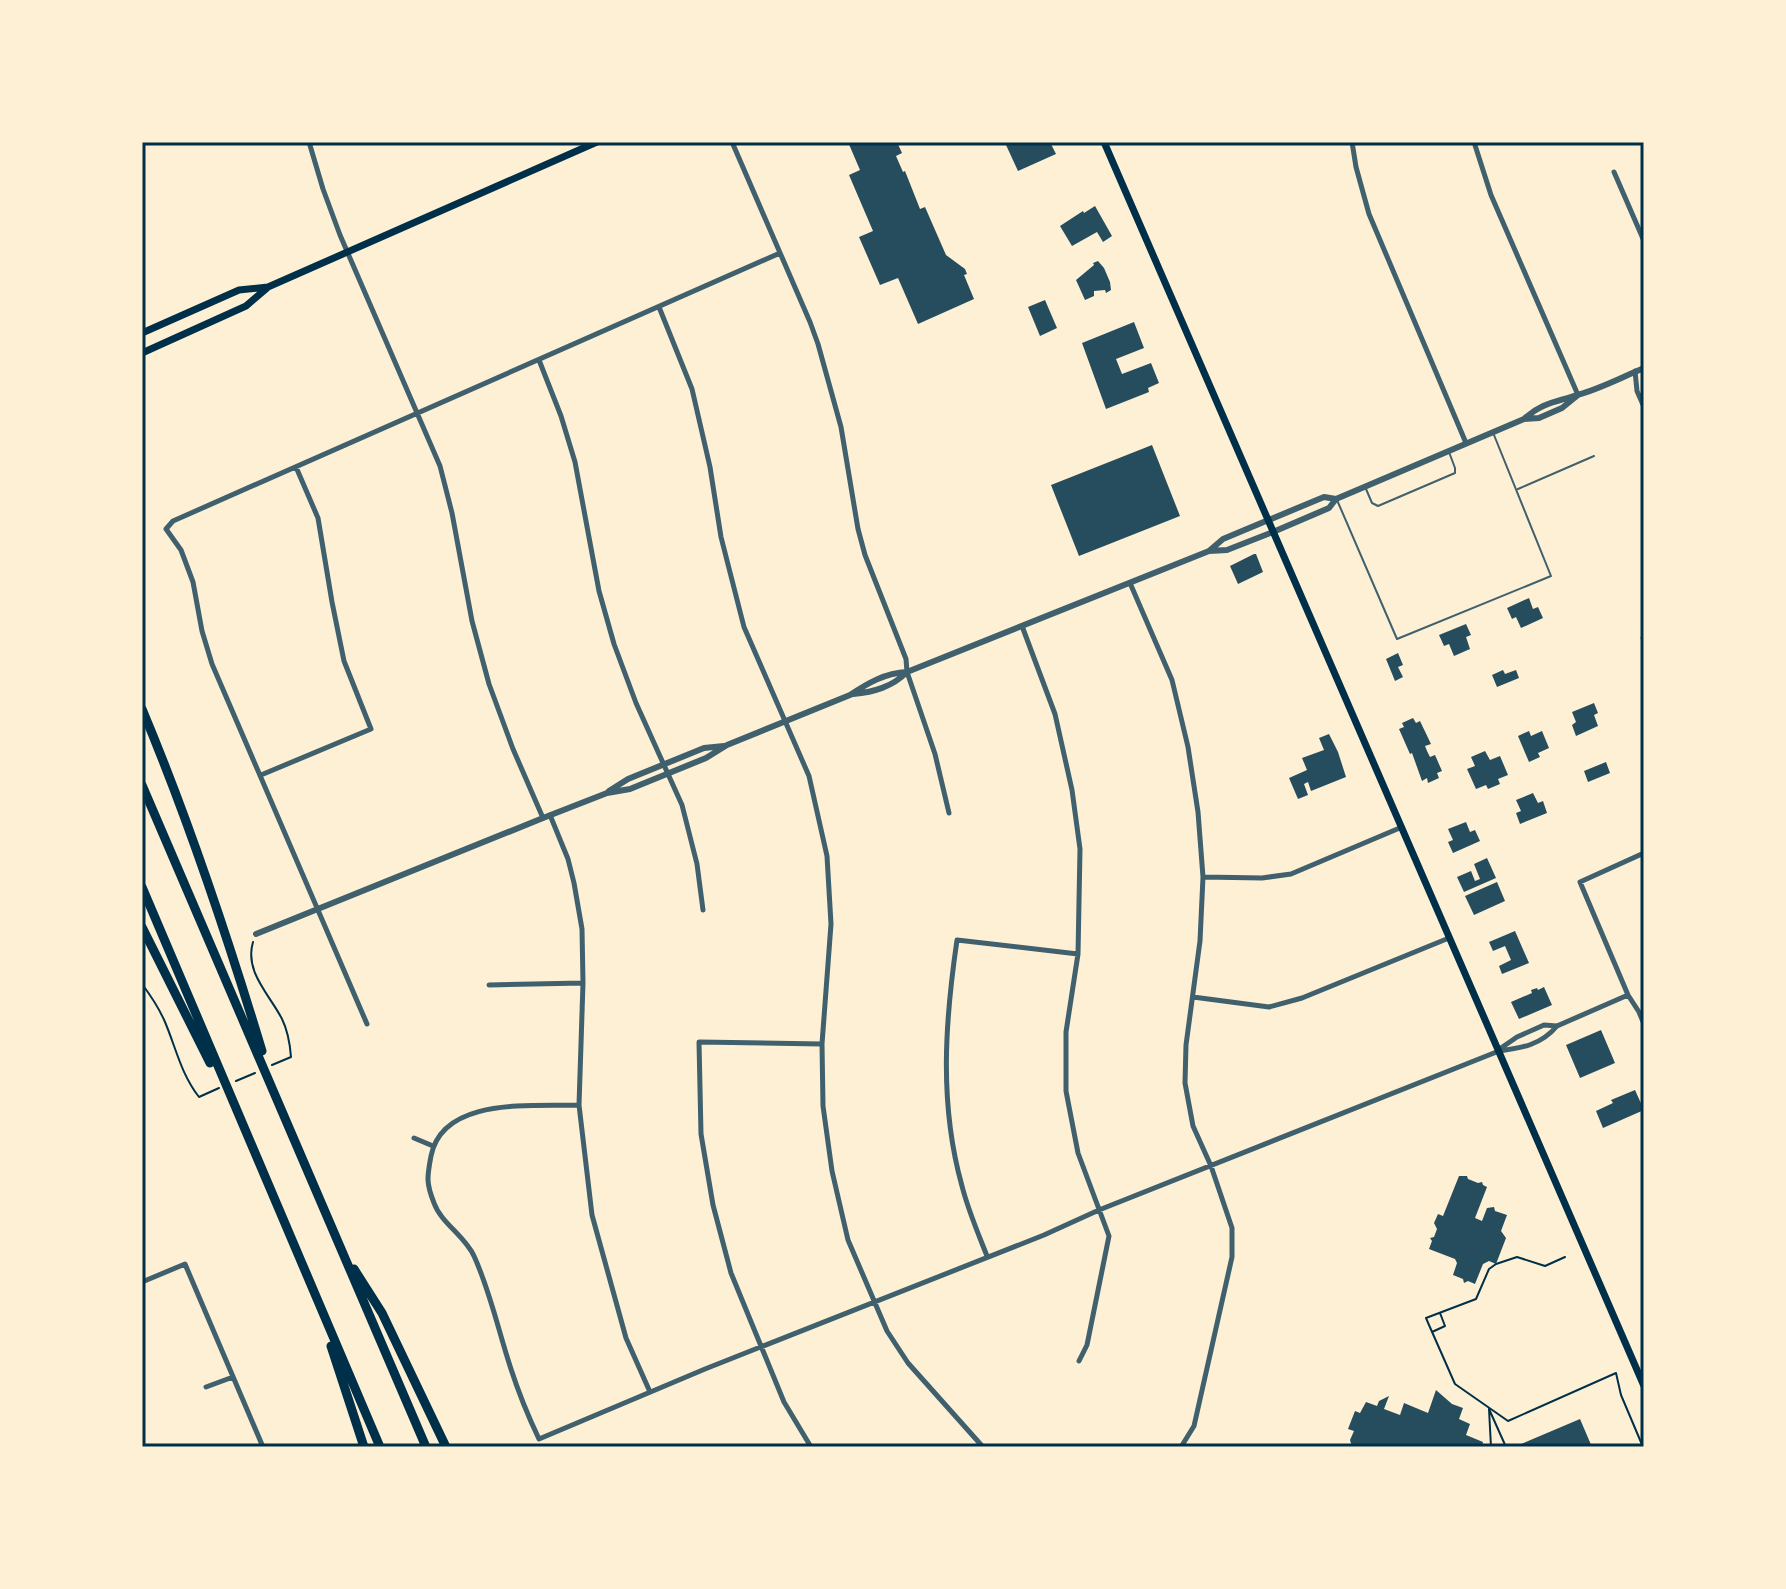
<svg xmlns="http://www.w3.org/2000/svg" width="1786" height="1589" viewBox="0 0 1786 1589" font-family="Arial,sans-serif">
<style>
.building{fill:#264d5e}
.lines{fill:none;stroke-linecap:round;stroke-linejoin:round}
.path{stroke:#003049;stroke-width:2}
.service{stroke:#3f606c;stroke-width:2}
.minor{stroke:#3f606c;stroke-width:5}
.tertiary{stroke:#3f606c;stroke-width:6}
.secondary{stroke:#003049;stroke-width:7}
.motorway{stroke:#003049;stroke-width:9}
.neatline{fill:none;stroke:#003049;stroke-width:3}
</style>
<rect width="100%" height="100%" fill="#fdf0d5"/>
<path class="building" d="M848,142H897L902,153L896,156L903,172L905,171L920,209L925,207L946,255L965,269L967,274L964,275L974,299L918,324L898,278L880,285L859,237L873,231L849,175L860,170Z
M1013,142H1050L1056,154L1018,171L1006,145Z
M1095,206L1112,236L1103,242L1097,232L1072,246L1060,226L1083,211L1084,213Z
M1098,261L1104,268L1110,282L1111,290L1106,293L1105,290L1094,291V296L1085,300L1076,280L1094,265L1093,263Z
M1045,300L1057,328L1040,336L1028,307Z
M1134,322L1144,348L1116,359L1122,374L1151,363L1159,383L1148,388L1149,392L1106,409L1082,343Z
M1152,445L1180,516L1079,556L1051,485Z
M1254,554H1256L1263,572L1238,584L1230,566Z
M1529,598L1533,609L1538,607L1543,618L1521,628L1516,617L1512,619L1507,608Z
M1466,624L1471,635L1466,637L1470,649L1454,656L1449,644L1444,646L1439,635Z
M1398,653L1403,665L1398,667L1403,677L1395,681L1386,659Z
M1503,670L1505,674L1516,670L1519,678L1497,687L1492,675Z
M1594,703L1598,713L1594,715L1598,726L1576,736L1572,725L1576,722L1572,712Z
M1413,718L1416,723L1420,721L1431,744L1425,746L1427,751L1430,757L1435,755L1442,771L1437,773L1439,778L1428,783L1427,778L1422,781L1412,753L1410,754L1399,729L1404,727L1402,723Z
M1529,731L1531,736L1542,731L1549,748L1538,753L1540,757L1529,762L1518,736Z
M1329,734L1338,752L1346,777L1311,791L1308,782L1304,784L1308,795L1298,799L1289,778L1307,770L1302,758L1324,750L1319,738Z
M1485,751L1490,760L1500,756L1508,775L1498,779L1500,784L1488,789L1486,785L1476,789L1467,769L1475,766L1471,757Z
M1606,762L1610,773L1588,782L1584,771Z
M1533,793L1538,803L1543,801L1547,813L1520,824L1516,813L1521,811L1516,800Z
M1466,822L1470,832L1475,830L1480,841L1453,853L1448,842L1453,840L1448,829Z
M1487,858L1496,878L1464,892L1457,877L1471,871L1475,881L1480,879L1474,864Z
M1497,882L1505,901L1474,915L1465,896Z
M1515,931L1529,963L1502,974L1499,966L1511,960L1505,946L1493,951L1489,942Z
M1544,987L1552,1005L1519,1019L1511,1002L1532,993L1531,990L1537,988L1538,990Z
M1601,1030L1615,1063L1580,1078L1566,1045Z
M1635,1090L1644,1110L1603,1128L1596,1111L1613,1103L1611,1100Z
M1459,1176H1467L1468,1179L1478,1183L1482,1182L1483,1185L1487,1187L1475,1218L1482,1221L1487,1208L1494,1207L1495,1211L1507,1215L1501,1231L1506,1238L1496,1264L1489,1261L1483,1264L1475,1284L1468,1281L1464,1283L1463,1279L1453,1275L1457,1263L1455,1259L1429,1249L1432,1241L1430,1238L1434,1237L1437,1229L1434,1223L1438,1214L1443,1216Z
M1436,1390L1452,1404L1463,1408L1459,1419L1470,1424L1466,1435L1483,1442L1482,1447H1352L1350,1440L1354,1431L1348,1429L1355,1411L1360,1413L1366,1402L1377,1406L1379,1401L1389,1396L1384,1409L1400,1415L1404,1403L1428,1413Z
M1580,1419L1592,1447H1523L1521,1444Z"/>
<g class="lines">
<path class="path" d="M253,942C244,972 270,995 282,1019C288,1031 290,1044 291,1057L272,1065
M142,984C151,996 159,1008 165,1022C176,1048 181,1074 199,1097L219,1088
M236,1081L255,1073
M1565,1257L1545,1266L1517,1257L1496,1264L1489,1269L1476,1299L1426,1318L1429,1325L1455,1384L1508,1421L1616,1373L1621,1395L1643,1447
M1432,1332L1445,1326L1440,1313
M1489,1409L1506,1447
M1489,1409L1491,1447"/>
<path class="service" d="M1366,489L1372,503L1378,506L1455,473V468L1449,452
M1518,489L1594,456
M1337,500L1397,639L1551,576L1494,435"/>
<path class="minor" d="M309,142L323,189L340,235L440,466L452,513L472,621L489,684L513,749L543,818
M732,142L810,322L818,344L841,427L858,529L865,555L906,659L907,672L935,754L949,813
M1352,142L1356,167L1369,214L1466,443
M1474,142L1491,195L1578,395
M1614,172L1644,241
M659,307L692,389L710,467L721,537L744,627L809,776L827,856L831,924L822,1044L823,1106L832,1171L848,1240L887,1331L908,1363L983,1447
M539,360L561,416L575,462L599,591L614,644L636,703L682,805L697,864L703,910
M1635,371L1637,391L1644,407
M1130,583L1172,680L1188,747L1198,812L1203,877L1200,941L1186,1045L1185,1083L1193,1126L1211,1166L1232,1228V1257L1194,1426L1181,1447
M1022,626L1055,714L1072,790L1080,849L1078,954L1066,1032V1091L1078,1153L1109,1236L1087,1345L1079,1361
M1643,638H1644
M261,775L371,729L344,661L332,602L318,518L296,467
M550,815L568,859L574,883L582,929L583,983L579,1105L592,1215L626,1338L650,1392
M1644,853L1580,882L1628,995L1639,1012L1644,1024
M1203,877L1262,878L1291,874L1402,827
M489,985L583,983
M1193,997L1269,1007L1302,998L1449,938
M367,1024L212,664L202,631L193,582L181,550L166,529L173,521L780,253
M1501,1048L1517,1037L1544,1025L1557,1026L1628,995
M579,1105C533,1107 443,1096 431,1156C427,1177 426,1183 434,1203C441,1223 465,1236 474,1256C490,1291 498,1329 510,1366C518,1391 528,1416 539,1439L705,1369L1044,1235L1099,1210L1499,1051C1522,1048 1541,1045 1557,1026
M414,1138L433,1146
M987,1256C978,1233 968,1210 962,1186C939,1104 945,1022 957,940L1078,954
M142,1282L185,1264L263,1447
M206,1387L233,1377
M811,1447L784,1402L731,1273L713,1205L701,1134L699,1042L822,1044"/>
<path class="tertiary" d="M1524,419C1541,403 1556,402 1577,395C1600,389 1622,377 1644,368
M1209,551L1227,550L1273,532L1329,508L1336,499L1524,419L1539,418L1562,408L1578,395
M853,694C874,692 892,687 907,672
M609,791L628,779L704,748L724,746
M256,934L543,818L607,793L630,789L706,758L727,745L850,695C868,683 885,673 907,672L1189,559L1209,551L1223,539L1324,497L1336,499"/>
<path class="secondary" d="M1104,142L1644,1386
M142,333L239,290L268,287L597,142
M142,353L246,306L267,288"/>
<path class="motorway" d="M142,709C189,821 227,935 262,1051
M142,785L426,1447
M142,887L380,1447
M142,927L210,1063
M354,1269L382,1313L446,1447
M331,1346L364,1447"/>
</g>
<rect width="1786" height="1589" fill="none" stroke="#fdf0d5" stroke-width="288"/>
<rect x="144" y="144" width="1498" height="1301" class="neatline"/>
</svg>
